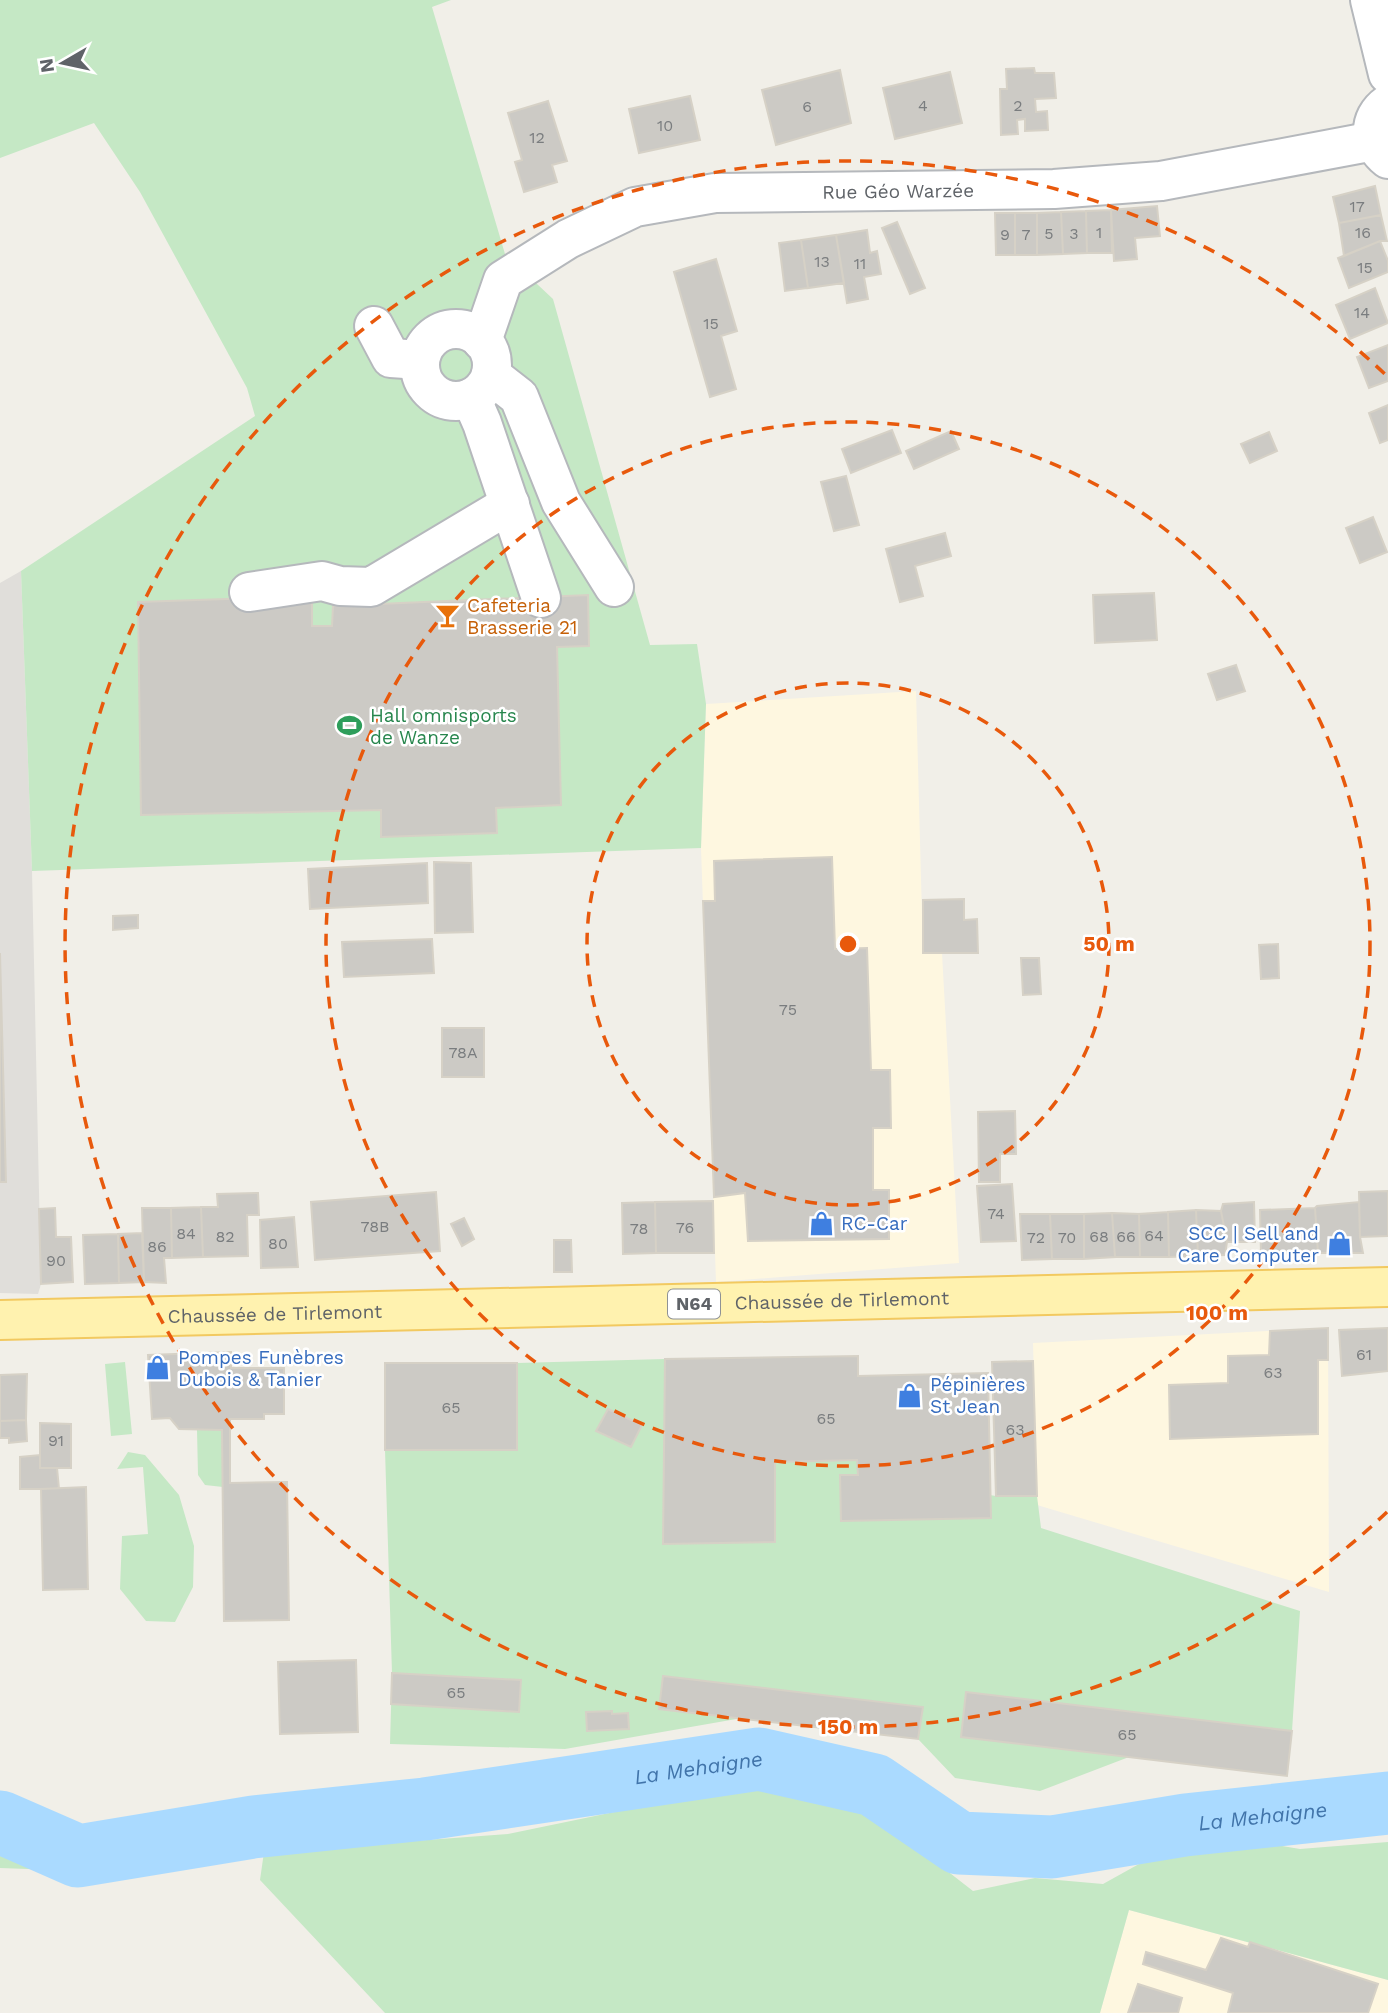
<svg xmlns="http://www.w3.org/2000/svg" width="1388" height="2013" viewBox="0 0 1388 2013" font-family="'Work Sans',sans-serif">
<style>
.commercial{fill:#fef7e0}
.industrial{fill:#e0deda}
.green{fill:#c5e8c5}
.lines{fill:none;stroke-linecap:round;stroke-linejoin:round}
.river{stroke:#aadaff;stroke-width:63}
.building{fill:#cccac5;stroke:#d6d1c6;stroke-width:2}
.minor-casing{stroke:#b5b8bc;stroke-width:42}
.major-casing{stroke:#f2c960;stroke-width:42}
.minor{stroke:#fff;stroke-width:38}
.major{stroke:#fff2af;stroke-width:38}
.ring{fill:none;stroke:#e8590c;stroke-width:3.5;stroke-dasharray:12 9}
.labels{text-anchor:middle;stroke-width:5;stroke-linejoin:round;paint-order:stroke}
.number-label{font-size:16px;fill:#7a7d7f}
.shield{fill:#fff;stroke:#8f9295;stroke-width:2}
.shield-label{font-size:18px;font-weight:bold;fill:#5f6368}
.street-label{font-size:19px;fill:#5f6368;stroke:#fff}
.food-label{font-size:19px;fill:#c56008;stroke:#fff;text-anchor:start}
.leisure-label{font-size:19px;fill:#27864d;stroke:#fff;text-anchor:start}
.shop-label{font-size:19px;fill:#366cbe;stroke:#fff;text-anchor:start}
.water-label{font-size:21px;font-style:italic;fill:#4174aa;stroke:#fff}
.centre{fill:#e8590c;stroke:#fff;stroke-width:3.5}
.ring-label{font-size:21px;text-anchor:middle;font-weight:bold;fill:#e8590c;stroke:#fff;stroke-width:5;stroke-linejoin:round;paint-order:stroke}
</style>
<rect width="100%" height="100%" fill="#f1efe8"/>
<path class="commercial" d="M916,691L923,953H942L959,1263L716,1282L701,848L706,704Z
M1328,1328L1329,1592L1037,1505L1033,1343Z
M1129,1910L1388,1980V2013H1100Z"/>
<path class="industrial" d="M21,571L32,871L41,1284L38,1294L0,1293V583Z"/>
<path class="green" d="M0,0H451L432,7L505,254L553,299L650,645L697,644L706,704L701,848L32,871L21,571L255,416L247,388L140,192L94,123L0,158Z
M665,1359L664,1544L775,1542V1462L857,1460L858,1475L996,1496H1037L1041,1528L1300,1611L1292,1731L1287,1776L1129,1757L1040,1791L955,1778L918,1739L742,1718L565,1749L390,1744L392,1673L385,1450H517V1363Z
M125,1362L132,1434L111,1436L105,1364Z
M197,1430H222L223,1487L205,1485L198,1475Z
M128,1452L145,1455L179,1495L194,1546L193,1587L175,1622L146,1621L120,1589L122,1536L148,1534L143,1467L117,1469Z
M764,1781L856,1800L973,1891L1035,1878L1103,1884L1166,1849L1222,1836L1300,1849L1388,1842V1980L1129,1910L1100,2013H385L260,1880L264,1852L508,1834Z
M0,1844L56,1870L0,1868Z"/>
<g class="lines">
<path class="river" id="s1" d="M0,1822L78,1856L253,1827L425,1809L759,1759L874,1785L959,1843L1052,1847L1185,1825L1388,1803"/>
</g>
<path class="building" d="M1034,68L1035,73H1054L1056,98L1035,99L1036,112L1047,111L1048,130L1025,131V119L1017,120L1018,134L1001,135L1000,89H1007L1006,69Z
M840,70L851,123L776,145L762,90Z
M950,72L962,123L895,139L883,88Z
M690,96L700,140L639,153L629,109Z
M548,101L567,161L552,165L557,182L524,192L515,162L522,160L508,113Z
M1375,186L1381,215L1339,223L1333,197Z
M1157,206L1160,236L1135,238L1137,259L1114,261L1111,210Z
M1111,210L1112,253H1087L1086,211Z
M1086,211L1087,253L1063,254L1061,212Z
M1061,212L1063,254L1037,255V213Z
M995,213H1015V255H996Z
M1015,213H1037V255H1015Z
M1381,215L1387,241H1380L1344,256L1339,223Z
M897,222L925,288L910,294L882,228Z
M867,230L870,253L877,251L881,274L864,277L868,299L847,303L836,235Z
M836,235L844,283L808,288L801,240Z
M801,240L808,288L785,291L779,243Z
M1380,241L1388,261V272L1349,288L1338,258Z
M716,259L737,331L721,336L736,389L710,397L674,272Z
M1375,288L1388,323L1350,339L1336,305Z
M1388,345V381L1369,388L1357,357Z
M1388,405V440L1380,443L1369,413Z
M892,430L901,453L851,473L842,449Z
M951,431L959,449L914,469L906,451Z
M1269,432L1277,451L1250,463L1241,444Z
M846,476L859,525L834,531L821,482Z
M1373,517L1387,552L1360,563L1346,528Z
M945,533L951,556L915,566L923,596L900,602L886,549Z
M1154,593L1157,640L1095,643L1093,595Z
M588,595L589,646L557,647L561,805L496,808L497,833L381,837V810L141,815L138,602L312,596V626H332L333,606Z
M1236,665L1245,691L1217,700L1208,674Z
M832,857L835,949L867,948L871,1070H890L891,1128H873V1190H889V1239L748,1241L745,1193L714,1197L703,901H715L714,861Z
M434,862L471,863L473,932L435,933Z
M427,863L428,903L310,909L308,869Z
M964,899V920L977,919L978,953H923V900Z
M138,915V928L113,930V916Z
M432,939L434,973L344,977L342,942Z
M1278,944L1279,978L1261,979L1259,945Z
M0,953L6,1182H0Z
M1021,958H1039L1041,994L1023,995Z
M442,1028H484V1077H442Z
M1015,1111L1016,1154H1000V1182H979L978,1112Z
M1012,1184L1016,1241L981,1242L977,1186Z
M1388,1191V1236L1360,1237L1359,1192Z
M436,1192L440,1251L315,1260L311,1202Z
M258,1193L259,1215H247L248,1256L203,1257L201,1207H218L217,1194Z
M713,1201L714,1253H656L655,1202Z
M655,1202L656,1253L623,1254L622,1203Z
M1254,1202L1255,1242H1227L1221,1211L1223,1204Z
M1359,1202L1360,1237L1363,1253H1318L1315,1208L1317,1206Z
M201,1207L203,1257L172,1258L171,1208Z
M55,1208L56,1237H71L73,1282L41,1284L39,1209Z
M142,1208H171L172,1258H164L166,1283L144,1282Z
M1315,1208L1318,1253L1261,1254L1260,1210Z
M1196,1210L1221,1211L1227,1242L1225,1255L1198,1256Z
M1196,1210L1198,1256L1169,1257L1168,1212Z
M1168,1212L1169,1257H1140L1139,1214Z
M1112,1213L1139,1214L1140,1257H1115Z
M1112,1213L1115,1257L1084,1259V1214Z
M1020,1214H1050L1052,1259L1022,1260Z
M1050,1214H1084V1259H1052Z
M294,1217L298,1267L261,1268L260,1220Z
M464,1218L474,1239L462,1246L451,1224Z
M142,1233L144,1282L119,1283L118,1234Z
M118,1234L119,1283L85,1284L83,1235Z
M554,1240H571L572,1272H554Z
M1328,1328V1360H1318V1434L1170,1439L1169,1385L1228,1383V1356L1269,1355L1270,1331Z
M1388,1328V1371L1342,1376L1339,1330Z
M231,1352V1368H284V1414H264V1419H230V1483L287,1482L289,1620L224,1621L222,1430L179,1429L170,1418L152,1419L148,1355Z
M858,1356V1376L988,1373L991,1518L841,1521L840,1475H858L857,1460L775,1462V1542L663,1544L665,1359Z
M1033,1361L1037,1496H996L992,1362Z
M385,1363H517V1450H385Z
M27,1374L26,1420L0,1421V1375Z
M608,1409L642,1425L631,1447L596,1431Z
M26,1420L27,1441L9,1443V1438H0V1421Z
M40,1423L71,1424V1468H40Z
M40,1455V1468H57L59,1489H20V1457Z
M86,1487L88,1589L43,1590L41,1489Z
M356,1660L358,1732L280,1734L278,1662Z
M392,1673L521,1680L519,1712L391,1704Z
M663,1676L923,1707L918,1739L659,1709Z
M966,1692L1292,1731L1287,1776L961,1737Z
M612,1711V1714L628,1713L629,1729L587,1731L586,1712Z
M1221,1938L1248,1947L1250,1942L1378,1984L1368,2013H1228L1233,1993L1143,1964L1146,1952L1206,1970Z
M1138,1984L1182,1998L1178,2013H1128Z"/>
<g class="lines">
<defs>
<g id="minor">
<path d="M1370,0L1388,74"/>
<path d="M1388,104C1367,119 1369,144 1388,159"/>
<path d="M374,326L391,358L420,360"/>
<circle cx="456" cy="365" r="36"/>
<path id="s2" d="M482,341L503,280L568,239L635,207L715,193L1054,189L1161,181L1374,141"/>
<path d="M491,375L519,397L561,502L614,587"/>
<path d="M471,398L482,423L541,598"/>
<path d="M249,592L322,581L340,586L371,587L510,504"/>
</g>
<g id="major">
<path id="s3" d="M0,1320L1388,1287"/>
</g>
</defs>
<use href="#minor" class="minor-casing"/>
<use href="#major" class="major-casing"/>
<use href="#minor" class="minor"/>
<use href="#major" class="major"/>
</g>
<g class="ring">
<circle cx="848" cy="944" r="261"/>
<circle cx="848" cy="944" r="522"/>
<path d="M1387 1512A783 783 0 1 1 1387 376"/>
</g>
<defs>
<symbol id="bar-bare" viewBox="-9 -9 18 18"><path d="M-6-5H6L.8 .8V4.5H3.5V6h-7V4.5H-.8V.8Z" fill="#e8710a" stroke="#fff" stroke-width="2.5" paint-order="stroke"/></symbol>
<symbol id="stadium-bare" viewBox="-9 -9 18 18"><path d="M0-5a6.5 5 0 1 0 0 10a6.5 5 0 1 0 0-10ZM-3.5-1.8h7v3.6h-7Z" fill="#2e9e5b" stroke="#fff" stroke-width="2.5" paint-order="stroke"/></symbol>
<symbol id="shop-bare" viewBox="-9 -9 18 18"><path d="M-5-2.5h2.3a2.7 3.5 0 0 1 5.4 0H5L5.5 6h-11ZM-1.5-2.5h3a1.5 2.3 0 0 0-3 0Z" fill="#3f7fe0" stroke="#fff" stroke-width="2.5" paint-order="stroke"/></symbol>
</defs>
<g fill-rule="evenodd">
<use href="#bar-bare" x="430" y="598" width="35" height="35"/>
<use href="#stadium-bare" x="332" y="708" width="35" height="35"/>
<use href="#shop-bare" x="804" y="1206" width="35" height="35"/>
<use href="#shop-bare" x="1322" y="1226" width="35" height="35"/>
<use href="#shop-bare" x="140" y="1350" width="35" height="35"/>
<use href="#shop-bare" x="892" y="1378" width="35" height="35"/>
</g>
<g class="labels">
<g class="number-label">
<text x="923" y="111">4</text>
<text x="1018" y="111">2</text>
<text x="807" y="112">6</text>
<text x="665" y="131">10</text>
<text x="537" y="143">12</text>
<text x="1357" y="212">17</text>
<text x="1099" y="238">1</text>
<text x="1363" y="238">16</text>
<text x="1049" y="239">5</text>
<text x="1074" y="239">3</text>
<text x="1005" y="240">9</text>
<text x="1026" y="240">7</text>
<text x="822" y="267">13</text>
<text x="860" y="269">11</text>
<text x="1365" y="273">15</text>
<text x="1362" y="318">14</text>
<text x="711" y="329">15</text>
<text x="788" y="1015">75</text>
<text x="463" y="1058">78A</text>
<text x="996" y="1219">74</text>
<text x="375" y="1232">78B</text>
<text x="685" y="1233">76</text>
<text x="639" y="1234">78</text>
<text x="186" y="1239">84</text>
<text x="1154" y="1241">64</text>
<text x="225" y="1242">82</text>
<text x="1099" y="1242">68</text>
<text x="1126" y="1242">66</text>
<text x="1036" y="1243">72</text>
<text x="1067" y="1243">70</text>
<text x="278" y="1249">80</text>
<text x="157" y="1252">86</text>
<text x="56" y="1266">90</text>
<text x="1364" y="1360">61</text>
<text x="1273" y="1378">63</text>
<text x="451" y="1413">65</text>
<text x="826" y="1424">65</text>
<text x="1015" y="1435">63</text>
<text x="56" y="1446">91</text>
<text x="456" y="1698">65</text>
<text x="1127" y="1740">65</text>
</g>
<rect class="shield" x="668" y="1289.5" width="52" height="29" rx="5"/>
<g class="shield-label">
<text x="694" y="1310">N64</text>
</g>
<g class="street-label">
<text dy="7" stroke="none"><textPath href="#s2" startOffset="480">Rue Géo Warzée</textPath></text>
<text dy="7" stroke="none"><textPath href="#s3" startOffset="842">Chaussée de Tirlemont</textPath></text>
<text dy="7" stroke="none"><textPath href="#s3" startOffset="275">Chaussée de Tirlemont</textPath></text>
</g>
<g class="food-label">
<text x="467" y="612">Cafeteria<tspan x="467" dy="22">Brasserie 21</tspan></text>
</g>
<g class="leisure-label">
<text x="370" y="722">Hall omnisports<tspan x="370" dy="22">de Wanze</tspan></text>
</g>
<g class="shop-label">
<text x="841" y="1230">RC-Car</text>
<text x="1319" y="1240" text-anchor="end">SCC | Sell and<tspan x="1319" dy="22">Care Computer</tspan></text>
<text x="178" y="1364">Pompes Funèbres<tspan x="178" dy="22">Dubois &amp; Tanier</tspan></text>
<text x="930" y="1391">Pépinières<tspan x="930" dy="22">St Jean</tspan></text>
</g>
<g class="water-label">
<text dy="7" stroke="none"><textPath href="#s1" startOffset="712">La Mehaigne</textPath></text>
<text dy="7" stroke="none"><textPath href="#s1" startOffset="1300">La Mehaigne</textPath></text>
</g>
</g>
<circle cx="848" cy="944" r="10" class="centre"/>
<g class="ring-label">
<text x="1109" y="951">50 m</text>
<text x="1217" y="1320">100 m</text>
<text x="848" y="1734">150 m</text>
</g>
<g transform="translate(63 63) rotate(261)" stroke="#ffffff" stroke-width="5" paint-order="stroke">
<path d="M0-5L12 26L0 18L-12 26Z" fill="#5f6368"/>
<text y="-10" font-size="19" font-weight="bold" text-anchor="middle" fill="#5f6368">N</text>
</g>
</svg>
